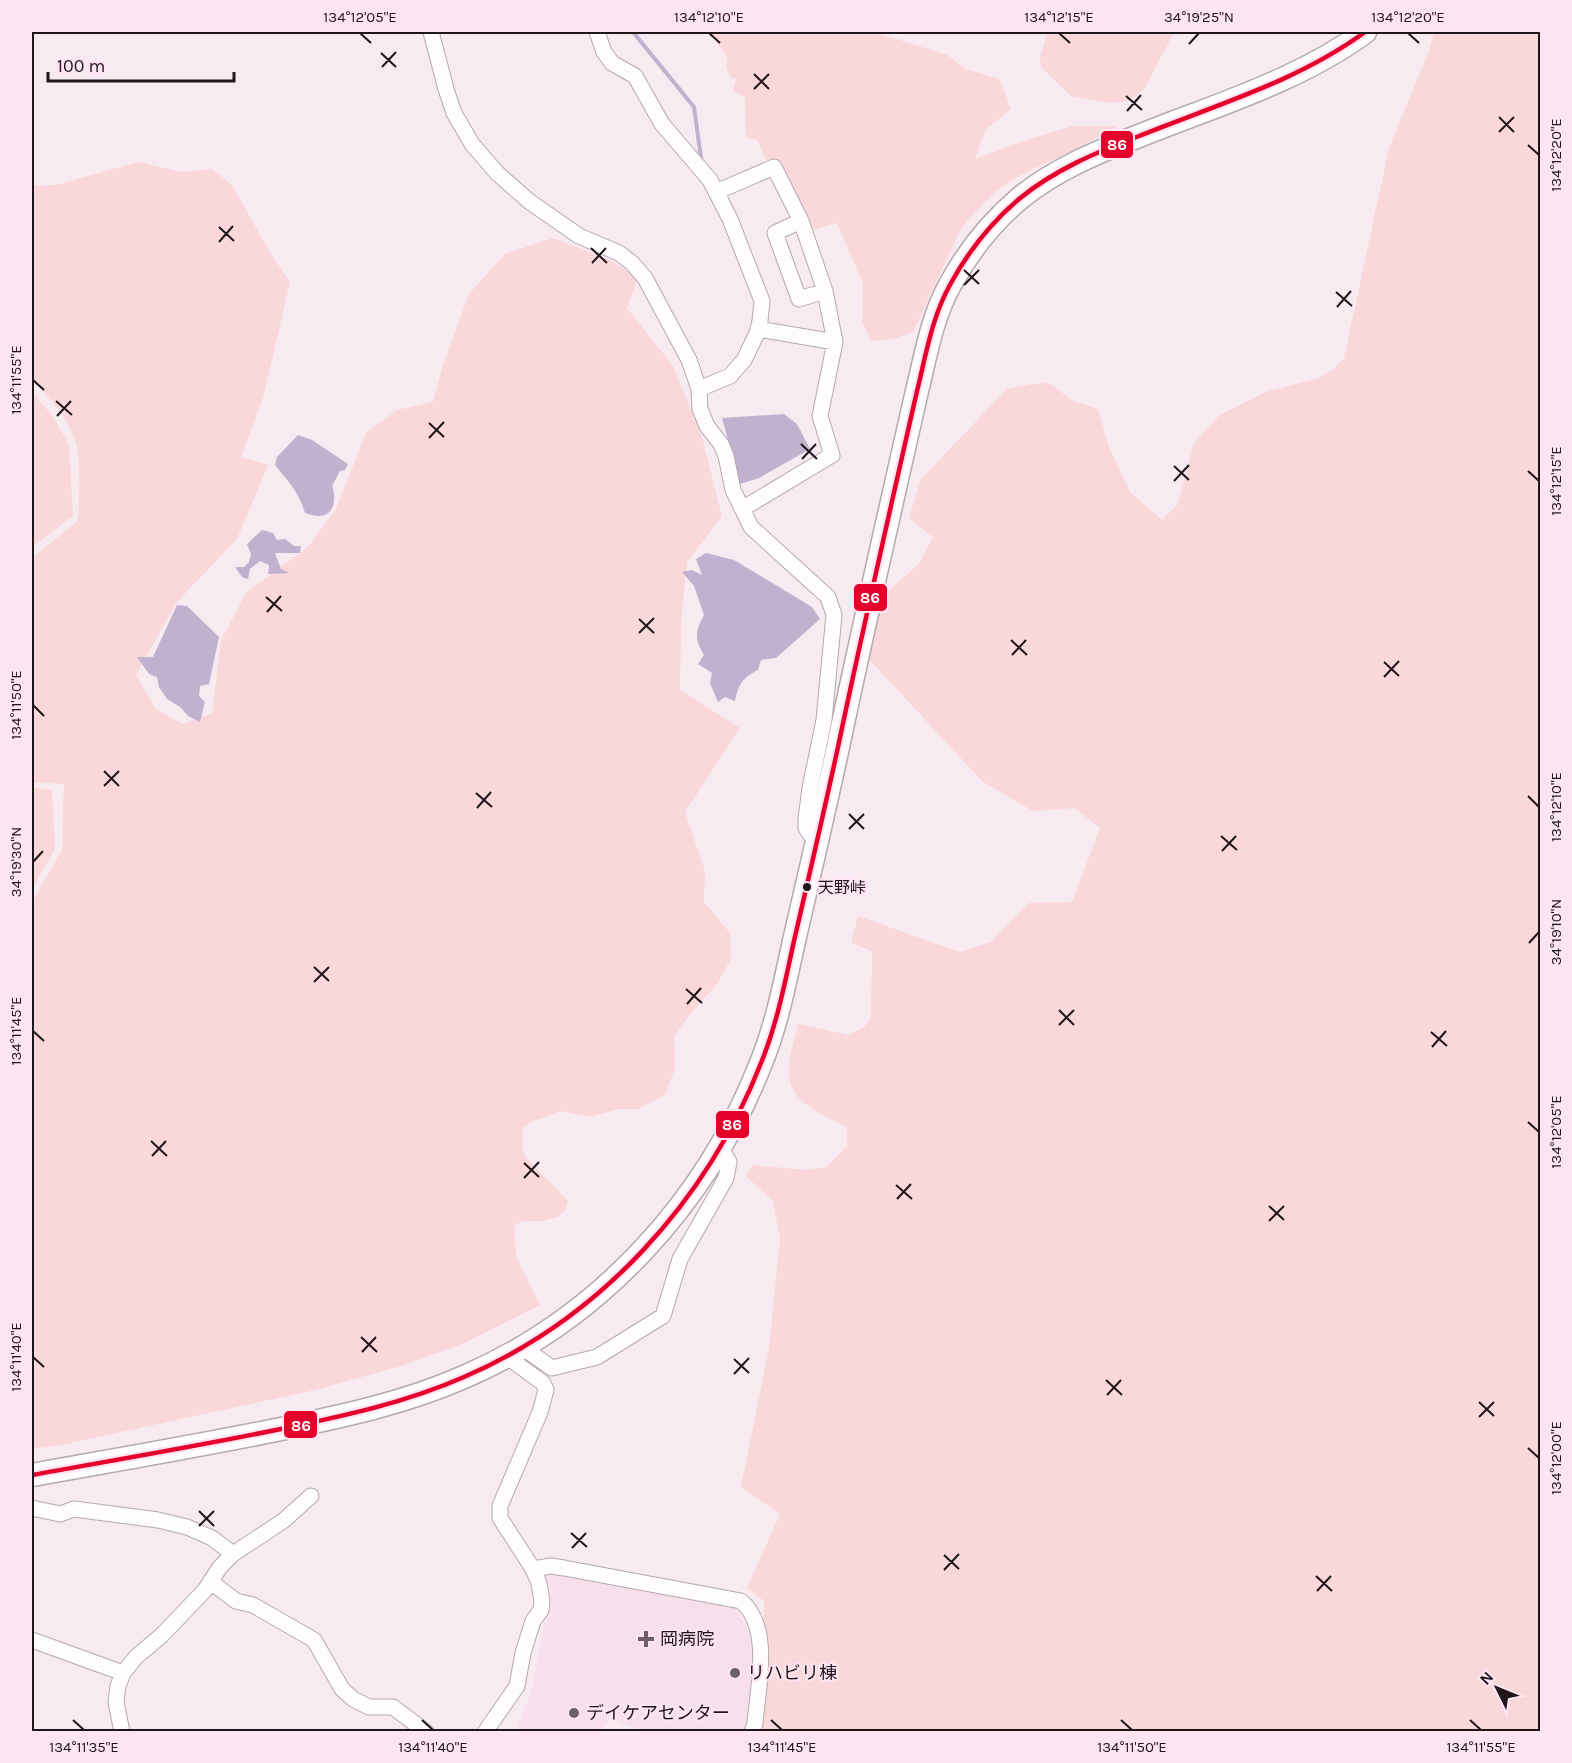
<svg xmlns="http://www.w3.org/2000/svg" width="1572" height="1763" viewBox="0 0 1572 1763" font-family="Karla,'Noto Sans JP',sans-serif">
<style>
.built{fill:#f7dfec}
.green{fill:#fad7d8}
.water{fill:#c1b0ce}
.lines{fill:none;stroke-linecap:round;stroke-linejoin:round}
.stream{stroke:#c1b0ce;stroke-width:4}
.minor-casing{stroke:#b3a9ae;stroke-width:17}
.highway-casing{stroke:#b3a9ae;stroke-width:25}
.minor{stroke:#fefcfd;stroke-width:15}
.highway{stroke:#fefcfd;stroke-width:22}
.bus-1-casing{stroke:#fde4f1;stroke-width:9}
.bus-1{stroke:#e4002b;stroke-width:4.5}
.ticks{fill:none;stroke:#1e161a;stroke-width:2}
.bus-dot{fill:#1e161a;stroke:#fde4f1;stroke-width:2}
.poi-dot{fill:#6a6065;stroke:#fde4f1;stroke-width:2}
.labels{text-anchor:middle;stroke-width:4.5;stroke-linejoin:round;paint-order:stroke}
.bus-label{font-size:16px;fill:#1e161a;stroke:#fde4f1;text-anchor:start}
.poi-label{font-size:18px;fill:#1e161a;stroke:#fde4f1;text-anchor:start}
.line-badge{stroke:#fde4f1;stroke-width:2}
.badge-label{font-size:16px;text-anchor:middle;font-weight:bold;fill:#fff}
.neatline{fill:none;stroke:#1e161a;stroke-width:2}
.ticks-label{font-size:15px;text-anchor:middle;fill:#1e161a}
</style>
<rect width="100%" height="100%" fill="#f7eaf1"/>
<path class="built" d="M545,1569L733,1604L745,1623L755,1655L749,1725L746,1731H635V1728L610,1717L601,1731L516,1732L532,1689L550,1595L542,1579Z"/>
<path class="green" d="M709,32H874L947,55L966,69L1000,79L1011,109L985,130L975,159L1023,141L1073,126H1119L1068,153L1024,173L996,191L969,218L959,233L913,332L893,339L871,341L862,321L863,284L837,223L811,230L780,161L766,160L758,141L746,137L745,97L733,91L736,79L730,77L726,67L728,58Z
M1048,32H1174L1145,88L1129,101L1110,103L1071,96L1041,67L1040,57Z
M1434,32H1540V1731H760L757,1694L763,1649L764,1601L747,1588L780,1514L741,1487L769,1349L780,1239L773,1201L746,1176L752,1165L807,1170L827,1167L847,1146V1127C824,1115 787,1102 789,1071C789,1055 795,1039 798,1024L849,1035L866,1026L871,1017L872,951L851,943L858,916L960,952L991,942L1029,903L1072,902L1100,828L1075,808L1033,811L982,781L867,657L878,600L919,564L933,537L909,518L921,479L1007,389L1031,384L1049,383L1073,401L1098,409L1109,447L1130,492L1162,520L1178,504L1194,443L1220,415L1266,392L1319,378L1335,368L1344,358L1389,148L1429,51Z
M138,162L182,172L212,169L232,185L272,256L290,282L263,398L241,457L268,465L237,539L176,603L136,675L156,709L182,724L212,714L221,641L246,593L308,547L336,509L366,433L397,410L433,402L443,365L469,294L505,254L553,238L608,259L638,277L627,308L673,366L702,437L722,516L687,562L681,622L680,690L740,728L685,812L705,871L704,902L730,933L731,959L717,984L686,1019L674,1036L675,1068L665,1095L638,1109H619L590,1117L561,1111L531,1122L523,1128L522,1148L526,1158L568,1201L565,1210L558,1217L541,1221H522L514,1226L516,1256L540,1305L462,1344L401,1366L315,1390L61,1445L32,1449V902L62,850L64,784L32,782V558L78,521C79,499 82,462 75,441C70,421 48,394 32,382V186L56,185Z
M32,391L53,417L69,445L73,516L32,547Z
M32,787L52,790L55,849L32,889Z"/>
<path class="water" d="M784,414L797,424L810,449L759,478L740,484L722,418Z
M298,435L312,440L348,464L345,470L340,471L332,486C336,497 336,515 319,516C315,516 309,514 305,513C299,492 288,481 275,465L277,457Z
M262,530L273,533L277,540L285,539L294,546H301L300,553H275L281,569L289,573L268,574L269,565L260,561L250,569L248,579L242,577L235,567H244L249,562L251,554L247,544Z
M706,553L734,560L812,607L820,619L776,658L761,660L758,670C743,677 738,685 735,701L725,697L718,702L710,683L712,673L698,664L704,655C694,638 695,632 704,615L694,586L682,572L692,570L702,575L696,559Z
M177,605L187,606L219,637L209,684L200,686L199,696L205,702L200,722L188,716L180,707L167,699L159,687L157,677L149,674L137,657H153Z"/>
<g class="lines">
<path class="stream" d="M633,32L694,107L701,158"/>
<defs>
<path id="minor" d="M431,32L446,89L454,113L472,144L497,173L530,202L579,236L619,253L632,263L645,278L689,360L699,389L700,409L707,426L721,444L726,456L733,490L751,527L828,597L834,615L824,720L810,788L806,819V828L810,834L819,838
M597,32L604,52L612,63L635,76L662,124L710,180L730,219L762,301L760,321L757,333L744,360L730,376L699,389
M716,192L774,167L801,221L825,291L835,342L820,416L832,455L742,509
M801,221L775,233L799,299L825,291
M758,329L835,342
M522,1347L552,1368L597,1357L663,1316L680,1259L726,1178L729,1162L721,1148
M32,1508L60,1514L74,1509L158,1520L187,1527L212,1538L233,1554
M533,1569L551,1566L564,1568L741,1601C772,1627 758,1687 755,1723L752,1732
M211,1582L236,1601L253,1605L314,1640L342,1689L353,1699L369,1707H393L426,1732
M32,1640L123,1673
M122,1732L116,1702L118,1686L123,1673L136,1657L162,1635L205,1590L220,1567L233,1554L283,1521L311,1496
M485,1732L517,1686L523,1653L533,1621L541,1610L542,1602L539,1583L533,1569L500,1518V1506L540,1412L546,1390L543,1383L506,1356"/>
<path id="highway" d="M32,1475C115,1460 198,1446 281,1429C343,1416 405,1403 464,1377C601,1318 707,1201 761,1063C777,1024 785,982 794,941C809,876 824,812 838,747C863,628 890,510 917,391C926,355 932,316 951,283C968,252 992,222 1019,199C1054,170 1097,152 1139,136C1216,105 1298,81 1365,32"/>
</defs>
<use href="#minor" class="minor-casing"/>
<use href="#highway" class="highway-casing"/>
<use href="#minor" class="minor"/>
<use href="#highway" class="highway"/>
<defs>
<path id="bus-1" d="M32,1475C115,1460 198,1446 281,1429C343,1416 405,1403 464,1377C601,1318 707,1201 761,1063C777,1024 785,982 794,941C809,876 824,812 838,747C863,628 890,510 917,391C926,355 932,316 951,283C968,252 992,222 1019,199C1054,170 1097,152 1139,136C1216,105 1298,81 1365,32"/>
</defs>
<use href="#bus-1" class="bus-1-casing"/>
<use href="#bus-1" class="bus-1"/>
</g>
<path class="ticks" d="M360,33L371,43M709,33L720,43M1059,33L1070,43M1408,33L1419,43M1189,44L1199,33M381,53L396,67M382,67L396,52M754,74L769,89M754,89L769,74M1126,96L1142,110M1127,111L1141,95M1499,117L1514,132M1499,132L1514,117M1528,145L1539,155M219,227L234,241M219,242L233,226M591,248L607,263M592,263L606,248M964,270L979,284M964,285L979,270M1336,292L1352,306M1337,307L1351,291M33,380L44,390M56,401L72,415M57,416L71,401M429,423L444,437M429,438L444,422M801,444L817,459M802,459L816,444M1174,466L1189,480M1528,471L1539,481M1174,481L1189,465M266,597L282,611M267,612L281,596M639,619L654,633M639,633L654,618M1011,640L1027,655M1012,655L1026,640M1384,662L1399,676M1384,677L1399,661M33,705L44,716M104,771L119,786M104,786L119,771M476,793L492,807M1528,796L1539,807M477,808L491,792M849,814L864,829M849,829L864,814M1221,836L1237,850M1222,851L1236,836M33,862L43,851M1529,943L1539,932M314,967L329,981M314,982L329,967M686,989L702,1003M687,1004L701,988M1059,1010L1074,1025M1059,1025L1074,1010M33,1031L44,1041M1431,1032L1447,1046M1432,1047L1446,1031M1528,1122L1539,1132M151,1141L167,1156M152,1156L166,1141M524,1163L539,1177M524,1178L539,1162M896,1185L912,1199M897,1199L911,1184M1269,1206L1284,1220M1269,1221L1284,1206M361,1337L377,1352M362,1352L376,1337M33,1357L44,1367M734,1359L749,1373M734,1374L749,1358M1106,1380L1122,1395M1107,1395L1121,1380M1479,1402L1494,1416M1479,1417L1494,1402M1528,1448L1539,1458M199,1511L214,1526M199,1526L214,1511M571,1533L587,1547M572,1548L586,1533M944,1555L959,1569M944,1570L959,1554M1316,1576L1332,1591M1317,1591L1331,1576M73,1720L84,1730M422,1720L433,1730M771,1720L782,1730M1121,1720L1132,1730M1470,1720L1481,1730"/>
<circle class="bus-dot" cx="807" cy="887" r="5"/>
<g class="poi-dot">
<path d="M643 1630h6v6h6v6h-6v6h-6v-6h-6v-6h6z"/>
<circle cx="735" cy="1673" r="6"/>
<circle cx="574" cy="1713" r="6"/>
</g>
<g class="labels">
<g class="bus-label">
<text x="818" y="893">天野峠</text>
</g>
<g class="poi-label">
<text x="660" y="1645">岡病院</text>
<text x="747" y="1679">リハビリ棟</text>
<text x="586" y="1719">デイケアセンター</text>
</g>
</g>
<g class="line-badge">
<rect x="1100" y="130" width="34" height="29" rx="6" fill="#e4002b"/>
<rect x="853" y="583" width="35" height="29" rx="6" fill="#e4002b"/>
<rect x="715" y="1110" width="35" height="29" rx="6" fill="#e4002b"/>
<rect x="283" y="1410" width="35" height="29" rx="6" fill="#e4002b"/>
</g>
<g class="badge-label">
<text x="1117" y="150">86</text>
<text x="870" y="603">86</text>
<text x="732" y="1130">86</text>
<text x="301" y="1431">86</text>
</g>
<rect width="1572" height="1763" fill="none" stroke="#fde4f1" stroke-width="66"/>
<g transform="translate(1497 1688) rotate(313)" stroke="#fde4f1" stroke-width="4.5" paint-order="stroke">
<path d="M0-4.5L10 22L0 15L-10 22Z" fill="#1e161a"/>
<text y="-9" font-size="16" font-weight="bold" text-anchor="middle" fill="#1e161a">N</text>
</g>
<path d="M48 72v9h186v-9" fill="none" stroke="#1e161a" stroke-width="3"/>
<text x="57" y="72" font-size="18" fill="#1e161a" stroke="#fde4f1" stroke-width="4.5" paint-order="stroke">100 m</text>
<rect x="33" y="33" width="1506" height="1697" class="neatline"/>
<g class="ticks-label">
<text x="360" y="22">134°12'05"E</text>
<text x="709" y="22">134°12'10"E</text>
<text x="1059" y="22">134°12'15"E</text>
<text x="1199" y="22">34°19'25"N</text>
<text x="1408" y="22">134°12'20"E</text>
<text transform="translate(1556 155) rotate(-90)" y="5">134°12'20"E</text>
<text transform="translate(16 380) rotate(-90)" y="5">134°11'55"E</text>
<text transform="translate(1556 481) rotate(-90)" y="5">134°12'15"E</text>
<text transform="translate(16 705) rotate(-90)" y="5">134°11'50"E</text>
<text transform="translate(1556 807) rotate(-90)" y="5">134°12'10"E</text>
<text transform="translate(16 862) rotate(-90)" y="5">34°19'30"N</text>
<text transform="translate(1556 932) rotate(-90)" y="5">34°19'10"N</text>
<text transform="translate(16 1031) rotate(-90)" y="5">134°11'45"E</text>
<text transform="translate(1556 1132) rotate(-90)" y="5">134°12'05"E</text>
<text transform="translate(16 1357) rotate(-90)" y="5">134°11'40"E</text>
<text transform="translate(1556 1458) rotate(-90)" y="5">134°12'00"E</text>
<text x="84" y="1752">134°11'35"E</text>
<text x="433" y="1752">134°11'40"E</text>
<text x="782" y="1752">134°11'45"E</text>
<text x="1132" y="1752">134°11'50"E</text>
<text x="1481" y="1752">134°11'55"E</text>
</g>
</svg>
